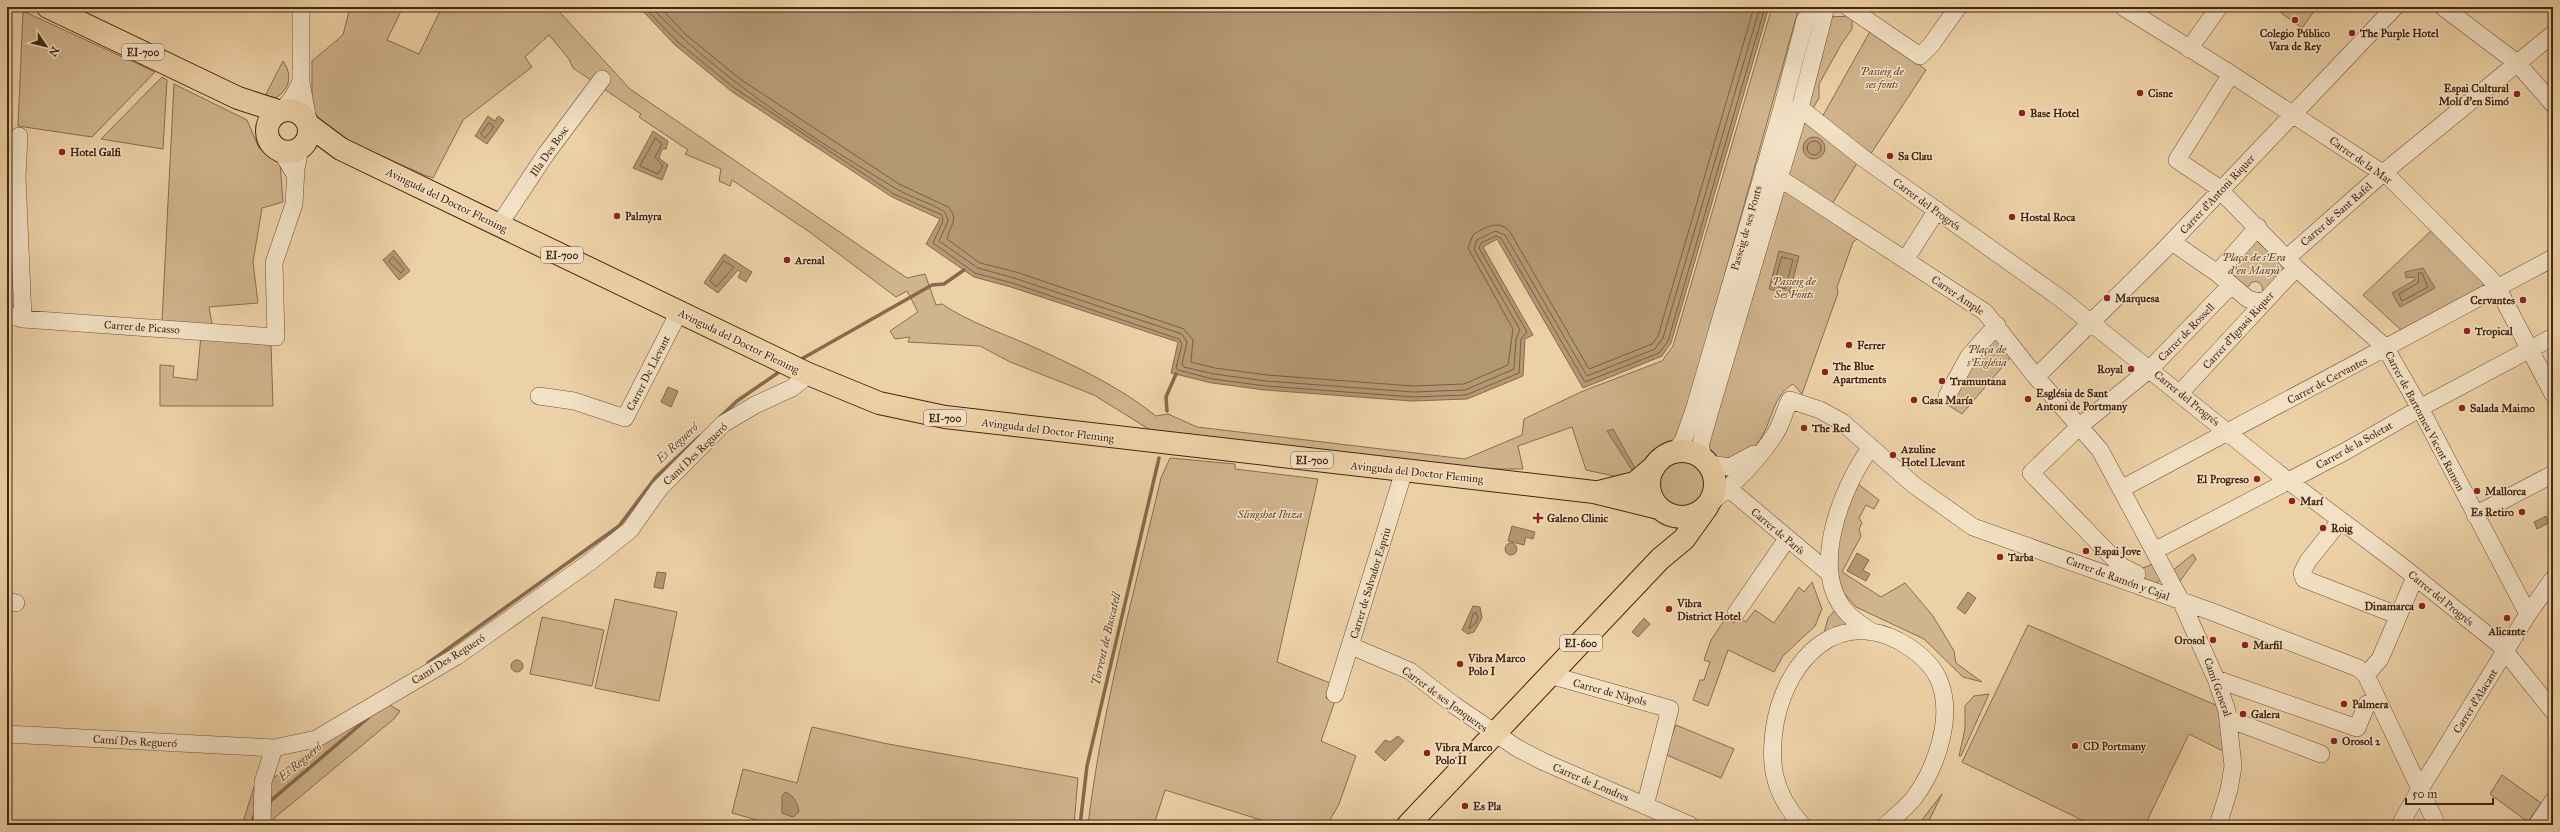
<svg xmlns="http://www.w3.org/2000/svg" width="2560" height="832" viewBox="0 0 2560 832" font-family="'IM FELL Great Primer',serif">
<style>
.green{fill:#d0b48d;stroke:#8a6c4f;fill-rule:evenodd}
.water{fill:#b49773;stroke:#88694c}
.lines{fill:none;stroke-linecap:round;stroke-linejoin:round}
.shore{stroke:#7c5e42;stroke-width:1}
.stream{stroke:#88694c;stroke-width:3.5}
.minor-casing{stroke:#6f5036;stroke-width:18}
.major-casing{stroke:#452511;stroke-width:24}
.minor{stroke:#f3e1c5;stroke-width:17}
.major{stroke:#edd1a6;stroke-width:22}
.poi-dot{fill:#8f2418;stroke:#f3e1c5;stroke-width:1.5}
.labels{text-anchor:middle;stroke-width:3;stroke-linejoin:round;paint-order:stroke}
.shield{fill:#f3e1c5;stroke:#795d47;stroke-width:1}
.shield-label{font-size:10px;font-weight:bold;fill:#452511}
.poi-label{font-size:11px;font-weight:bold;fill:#452511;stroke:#f3e1c5;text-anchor:start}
.park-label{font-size:11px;font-style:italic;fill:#61422a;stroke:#f3e1c5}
.street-label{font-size:11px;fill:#452511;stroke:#f3e1c5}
.water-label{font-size:12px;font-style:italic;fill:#66472e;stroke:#f3e1c5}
</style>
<rect width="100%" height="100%" fill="#edd1a6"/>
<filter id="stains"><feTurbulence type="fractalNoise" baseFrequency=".005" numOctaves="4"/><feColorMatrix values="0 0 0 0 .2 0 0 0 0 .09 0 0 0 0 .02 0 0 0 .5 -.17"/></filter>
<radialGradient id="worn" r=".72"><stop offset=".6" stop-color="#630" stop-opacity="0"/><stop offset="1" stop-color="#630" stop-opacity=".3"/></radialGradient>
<path class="green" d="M350,7H403L387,40L419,54L442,7H555L630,89L907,278L925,274L936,305L942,304C969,322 999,332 1029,345C1073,365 1119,386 1156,416L1168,414L1197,427L1465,459L1522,435L1524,419L1583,391L1662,361L1673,346L1772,7H1799L1680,436L1623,478L1586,470L1572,427L1518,446L1523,469H1474L1155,433L1094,395L1010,362L980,346L908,342L910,337L895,339L890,331L918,312L907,291L896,297L811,233L732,180L730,186L719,181L721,169L685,154L688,150L639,117L641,114L573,68L569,59L549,35L525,57L532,67L463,120L433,178L424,175L327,131L316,118L312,100V61L343,35Z
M2285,7H2317L2302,28L2281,13Z
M23,11L155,72L92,137L18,126Z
M1852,16V29L1842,43L1819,84V98L1812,110L1804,103L1828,17Z
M1872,28L1926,70L1870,155L1821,119Z
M283,61C297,81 284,99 262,102Z
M162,77L167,80L163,149L101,139Z
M174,84L247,120L259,148L280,162L283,202L262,208L253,262L258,303L209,307L213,329L162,321Z
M1804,116L1859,160L1832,204L1786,175Z
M1790,191L1860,237L1853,242L1837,287L1838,293L1802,394L1793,384C1769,398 1774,427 1753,448C1746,455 1729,458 1719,462L1709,453L1708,425L1778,193Z
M2432,230L2486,285L2401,330L2363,295Z
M2254,238L2283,267L2284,272L2263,297C2248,303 2232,281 2221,272ZM2252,282C2258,280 2262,284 2263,290L2259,297H2251L2247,293V288Z
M1988,324L2010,353V358L1962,414L1942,401Z
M201,335L271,344L273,406H160V365L174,366L173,377L197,380Z
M1170,458L1235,464V469L1318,479L1277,662L1330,683L1326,698L1335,701L1321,741L1356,756L1339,804L1327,825H1277L1165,790L1154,825H1088C1102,708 1134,593 1161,478Z
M1657 484a26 26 0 1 1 52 0a26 26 0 1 1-52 0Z
M1858,484L1879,500L1874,509L1866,505L1859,518L1862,523L1859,529L1861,536L1842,572L1881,597L1905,583L1933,616L1954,651L1956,663L1982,682L1963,677L1924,639L1856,607L1842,591L1836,565L1842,520Z
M2193,554L2196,559L2180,581L2172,571Z
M2153,564L2161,580L2155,584L2143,578V568Z
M1812,582L1822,609L1815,626L1783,656L1774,672L1728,650L1708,706L1693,700L1700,680H1704L1710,662L1704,660L1711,640L1726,618L1734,623L1738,616L1746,622L1755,610L1774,623L1799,587L1804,592Z
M615,599L677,612L659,701L595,688Z
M1838,607L1851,625L1824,633L1828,618Z
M542,617L604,630L592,686L530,674Z
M2028,625L2218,706L2227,753L2189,734L2145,825H2092L1962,762Z
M1989,694L1961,756H1959L1965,729V706L1974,696Z
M388,704L400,711L395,718L266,825L272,779L306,754Z
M1676,725L1734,749L1721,778L1664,754Z
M812,727L888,744L1078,778L1074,825H756L757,820L732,813L743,769L797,783Z
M264,755L256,825H241L243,822Z
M2502,775L2541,803L2528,822L2490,794Z
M1942,794L1927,825H1918Z"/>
<path class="water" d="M639,7H1769L1671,343L1662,356L1583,388L1497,239L1483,247L1533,335L1525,339L1523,376L1467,399L1412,401L1265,390L1212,383L1171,373L1178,342L1011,287L974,277L926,244L940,219L892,197L731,91L675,45Z
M488,116L495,121L498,116L504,120L487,144L475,136Z
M653,131L668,141L666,149H662L659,158L668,165L662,180L633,168Z
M1803 148a11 11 0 1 1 22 0a11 11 0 1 1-22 0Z
M394,250L410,271L399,280L383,260Z
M1779,251L1799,256L1789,294L1769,289Z
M724,254L752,272L746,282L738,277L741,272L738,270L718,293L704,283Z
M2423,268L2435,288L2400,307L2392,293L2415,280L2414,277L2406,278L2405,272Z
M668,387L678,391L671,407L661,402Z
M1613,429L1635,468L1632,470L1607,431Z
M2546,516L2549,523L2537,529L2534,522Z
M1512,526L1535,532L1533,539L1526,537L1524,545L1508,541Z
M1505 549a6 6 0 1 1 12 0a6 6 0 1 1-12 0Z
M1857,553L1869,560L1863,570L1870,574L1866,581L1847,571Z
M657,572L666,573L663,589L654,587Z
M1968,592L1976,598L1965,614L1957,608Z
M1473,606L1480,607L1482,618L1474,632L1468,634L1462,630Z
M1644,618L1650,624L1638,637L1632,632Z
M511 666a6 6 0 1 1 12 0a6 6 0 1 1-12 0Z
M1398,736L1404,741L1385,761L1375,752L1385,740L1390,742Z
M785,792C794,795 798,803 799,812L793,817L782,813V796Z"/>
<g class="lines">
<path class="shore" d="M644,7L678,42L733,87L894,194L942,215L943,221L933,243L975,273L1012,283L1179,339L1182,344L1176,368L1178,370L1213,379L1266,386L1413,397L1466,395L1519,373L1521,339L1527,332L1479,248L1481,243L1496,236L1501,238L1585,382L1659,353L1668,341L1765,7
M651,7C721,80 809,136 895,188C911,198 929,202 945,212L948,221L939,241L978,268L1014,278L1182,334L1187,342L1182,364L1184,367L1214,374L1266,381L1413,392L1465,390L1514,369L1516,339L1520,330L1474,249L1477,240L1495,231L1505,235L1587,376L1655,349L1663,338L1760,7
M660,7L685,34L740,79L899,184L948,207C960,219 949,227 947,239L980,263L1016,272L1184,329L1193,340L1191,362L1215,368L1267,375L1413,386L1464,384L1508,365L1513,329L1468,248L1473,235C1484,227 1500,219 1510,232L1589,369L1652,344L1658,336L1754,7
M489,123L494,127L485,138L481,134Z
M656,138L662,144L655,157L663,166L658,174L640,166Z
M1807 148a7 7 0 1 1 14 0a7 7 0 1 1-14 0Z
M393,257L404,269L401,273L389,262Z
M1782,257L1793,260L1785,289L1774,285Z
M724,261L734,267L716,287L710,281Z
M2419,273H2422L2428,287L2402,301L2399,294L2418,283Z
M1476,613L1478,618L1475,624L1469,629L1473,614Z"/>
<path class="stream" d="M798,361L932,285L944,284L964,270
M1167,411L1166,397L1176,374
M720,417L737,401L782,370
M428,663L619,526L656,477L700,436
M268,803L368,718
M251,825L255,813
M1080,825L1087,766L1159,458"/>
<defs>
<path id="minor" d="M301,7V82L308,121
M1848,7L1920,56L1931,45L1958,7
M2123,7L2231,74L2390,178L2488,276L2497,287L2553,394
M2443,7L2517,63L2553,104
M2189,49L2219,7
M2231,74L2177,160L2216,186L2296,268L2385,347L2420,408L2528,614
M283,110L293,97L301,82
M1781,112L1800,108L1863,158L2060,298L2278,473L2403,567L2500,645L2553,711
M19,136L17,177L23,319
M281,151L296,176
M1764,168L1985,312L2036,377L2100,450L2181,601L2216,679L2227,711L2233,766L2229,790L2218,825
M499,225L546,154L602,79
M2172,242L2217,273L2248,299L2259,302L2266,300
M2287,258L2383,173L2553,34
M1905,260L1937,210
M2217,273L2258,227
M7,315L23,319L276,337L274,263L294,204L296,169L300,148
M2036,377L2163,251L2395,7
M2180,393L2296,268
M539,396L574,401L625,418L679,312
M1947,396L1969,356L1997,325
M1871,447C1841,488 1807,573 1849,615C1855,621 1864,626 1871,632
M1675,451L1683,441L1695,407L1781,112L1805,20L1819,7
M1704,459L1700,446L1710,411L1800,108L1826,7
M1709,464L1730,467L1754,454
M1728,488L1829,573
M2121,489L2553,258
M1710,503C1735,483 1758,461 1775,434C1782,424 1784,411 1790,400L1820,410L1842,422L1914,485L1973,527L2210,611L2358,668L2366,675L2437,825
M2475,515L2553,474
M2340,521L2308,561L2302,573L2304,579L2397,615
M2154,551L2346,451L2431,402L2553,337
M2137,574L2121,566L2031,473L2081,425L2150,369L2231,285
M7,601L16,603
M1736,613L1787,539
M1351,646L1410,671L1454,705L1517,748L1544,762L1690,825
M1550,675L1670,709L1645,806
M2366,675L2380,659L2415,577
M2216,679L2357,728L2367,704L2378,701
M1335,694L1404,471
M2229,719L2321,754
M7,734L274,748L316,739L457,656L590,562L630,530L659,489L723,424L755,405L792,388L802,380L806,373
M262,825L263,782L274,748
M1802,825C1772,792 1768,761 1776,719C1789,659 1836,609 1899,641C1915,650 1930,661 1938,678C1955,714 1937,767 1914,798C1906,808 1895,816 1886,825
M2400,825L2420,789L2528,614L2553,579
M2537,825L2553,801"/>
<path id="major" d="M48,7L238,98L278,111
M267 131a21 21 0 1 1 42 0a21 21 0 1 1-42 0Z
M310,126L341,149L806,373L879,403L945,417L1594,492L1659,508
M1649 484a33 33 0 1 1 66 0a33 33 0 1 1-66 0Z
M1599,492L1635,483L1654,467
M1408,825L1660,559L1684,539L1707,507"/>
</defs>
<use href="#minor" class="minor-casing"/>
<use href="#major" class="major-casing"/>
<use href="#minor" class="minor"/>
<use href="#major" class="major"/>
</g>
<g class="poi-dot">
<circle cx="2295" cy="20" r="4"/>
<circle cx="2352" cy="33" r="4"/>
<circle cx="2140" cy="93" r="4"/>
<circle cx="2517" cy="94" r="4"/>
<circle cx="2022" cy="113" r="4"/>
<circle cx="62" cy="152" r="4"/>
<circle cx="1890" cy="156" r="4"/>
<circle cx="617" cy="216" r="4"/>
<circle cx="2012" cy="217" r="4"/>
<circle cx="787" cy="260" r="4"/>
<circle cx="2107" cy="298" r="4"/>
<circle cx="2523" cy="300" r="4"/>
<circle cx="2467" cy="331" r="4"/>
<circle cx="1849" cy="345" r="4"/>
<circle cx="2131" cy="369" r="4"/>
<circle cx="1825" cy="372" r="4"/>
<circle cx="1942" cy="381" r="4"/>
<circle cx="2028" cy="399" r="4"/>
<circle cx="1914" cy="400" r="4"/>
<circle cx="2462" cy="408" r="4"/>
<circle cx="1804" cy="428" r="4"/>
<circle cx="1893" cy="455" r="4"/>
<circle cx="2257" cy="479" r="4"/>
<circle cx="2477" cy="491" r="4"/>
<circle cx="2292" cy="501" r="4"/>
<circle cx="2522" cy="512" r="4"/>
<path d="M1536 512h4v4h4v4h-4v4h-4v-4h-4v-4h4z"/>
<circle cx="2323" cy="528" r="4"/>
<circle cx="2086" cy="551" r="4"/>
<circle cx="2000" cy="557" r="4"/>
<circle cx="2422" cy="606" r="4"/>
<circle cx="1669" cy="609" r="4"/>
<circle cx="2507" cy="618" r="4"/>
<circle cx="2213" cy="640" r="4"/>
<circle cx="2245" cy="645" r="4"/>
<circle cx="1460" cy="664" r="4"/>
<circle cx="2344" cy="704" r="4"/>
<circle cx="2243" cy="714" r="4"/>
<circle cx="2334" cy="741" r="4"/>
<circle cx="2075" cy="746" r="4"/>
<circle cx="1427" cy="753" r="4"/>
<circle cx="1465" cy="806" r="4"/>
</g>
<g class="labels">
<g class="shield">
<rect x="122" y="44" width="42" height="16" rx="3"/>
<rect x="541" y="247" width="42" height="16" rx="3"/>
<rect x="924" y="410" width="42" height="16" rx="3"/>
<rect x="1291" y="452" width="42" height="16" rx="3"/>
<rect x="1560" y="635" width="42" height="16" rx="3"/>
</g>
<g class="shield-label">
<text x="143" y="56">EI-700</text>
<text x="562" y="259">EI-700</text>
<text x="945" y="422">EI-700</text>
<text x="1312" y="464">EI-700</text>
<text x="1581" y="647">EI-600</text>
</g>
<g class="poi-label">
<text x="2295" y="37" text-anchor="middle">Colegio Público<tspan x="2295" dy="13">Vara de Rey</tspan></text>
<text x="2360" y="37">The Purple Hotel</text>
<text x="2509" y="92" text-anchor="end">Espai Cultural<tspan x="2509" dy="13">Molí d'en Simó</tspan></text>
<text x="2148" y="97">Cisne</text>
<text x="2030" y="117">Base Hotel</text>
<text x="70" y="156">Hotel Galfi</text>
<text x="1898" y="160">Sa Clau</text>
<text x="625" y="220">Palmyra</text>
<text x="2020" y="221">Hostal Roca</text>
<text x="795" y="264">Arenal</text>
<text x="2115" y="302">Marquesa</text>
<text x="2515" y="304" text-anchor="end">Cervantes</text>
<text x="2475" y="335">Tropical</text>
<text x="1857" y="349">Ferrer</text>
<text x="1833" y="370">The Blue<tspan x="1833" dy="13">Apartments</tspan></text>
<text x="2123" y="373" text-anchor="end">Royal</text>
<text x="1950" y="385">Tramuntana</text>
<text x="2036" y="397">Església de Sant<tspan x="2036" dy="13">Antoni de Portmany</tspan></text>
<text x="1922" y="404">Casa María</text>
<text x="2470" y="412">Salada Maimo</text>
<text x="1812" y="432">The Red</text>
<text x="1901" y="453">Azuline<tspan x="1901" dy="13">Hotel Llevant</tspan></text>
<text x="2249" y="483" text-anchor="end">El Progreso</text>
<text x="2485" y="495">Mallorca</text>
<text x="2300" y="505">Marí</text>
<text x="2514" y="516" text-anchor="end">Es Retiro</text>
<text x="1547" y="522">Galeno Clinic</text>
<text x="2331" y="532">Roig</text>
<text x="2094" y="555">Espai Jove</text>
<text x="2008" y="561">Tarba</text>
<text x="1677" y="607">Vibra<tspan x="1677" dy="13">District Hotel</tspan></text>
<text x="2414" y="610" text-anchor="end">Dinamarca</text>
<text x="2507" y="635" text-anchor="middle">Alicante</text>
<text x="2205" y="644" text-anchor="end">Orosol</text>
<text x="2253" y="649">Marfil</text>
<text x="1468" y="662">Vibra Marco<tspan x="1468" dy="13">Polo I</tspan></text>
<text x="2352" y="708">Palmera</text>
<text x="2251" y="718">Galera</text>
<text x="2342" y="745">Orosol 2</text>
<text x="2083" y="750">CD Portmany</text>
<text x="1435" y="751">Vibra Marco<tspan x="1435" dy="13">Polo II</tspan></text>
<text x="1473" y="810">Es Pla</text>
</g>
<g class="park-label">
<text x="1882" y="75">Passeig de<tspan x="1882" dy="13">ses fonts</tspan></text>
<text x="2254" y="261">Plaça de s'Era<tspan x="2254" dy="13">d'en Manyà</tspan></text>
<text x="1794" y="285">Passeig de<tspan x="1794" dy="13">Ses Fonts</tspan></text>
<text x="1987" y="353">Plaça de<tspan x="1987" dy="13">s'Església</tspan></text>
<text x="1270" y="518">Slingshot Ibiza</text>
</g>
<g class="street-label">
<text transform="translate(549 151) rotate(-55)" y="4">Illa Des Bosc</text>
<text transform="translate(2361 160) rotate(35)" y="4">Carrer de la Mar</text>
<text transform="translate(2217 194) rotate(-47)" y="4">Carrer d'Antoni Riquer</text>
<text transform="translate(447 200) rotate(26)" y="4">Avinguda del Doctor Fleming</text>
<text transform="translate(1927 204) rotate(36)" y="4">Carrer del Progrés</text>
<text transform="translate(2336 214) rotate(-41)" y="4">Carrer de Sant Rafel</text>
<text transform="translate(1746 228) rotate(-74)" y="4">Passeig de ses Fonts</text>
<text transform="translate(1958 295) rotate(34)" y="4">Carrer Ample</text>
<text transform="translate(142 327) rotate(4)" y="4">Carrer de Picasso</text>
<text transform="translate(2238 330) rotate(-48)" y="4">Carrer d'Ignasi Riquer</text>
<text transform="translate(2186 332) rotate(-46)" y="4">Carrer de Rossell</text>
<text transform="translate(739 341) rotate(26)" y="4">Avinguda del Doctor Fleming</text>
<text transform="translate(648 373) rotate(-63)" y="4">Carrer De Llevant</text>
<text transform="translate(2327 380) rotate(-28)" y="4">Carrer de Cervantes</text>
<text transform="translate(2187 398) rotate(39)" y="4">Carrer del Progrés</text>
<text transform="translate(2425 421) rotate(62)" y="4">Carrer de Bartomeu Vicent Ramon</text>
<text transform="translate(1048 430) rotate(7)" y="4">Avinguda del Doctor Fleming</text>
<text transform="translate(2354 445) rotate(-29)" y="4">Carrer de la Soletat</text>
<text transform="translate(695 454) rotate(-44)" y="4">Camí Des Regueró</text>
<text transform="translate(1417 472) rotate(6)" y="4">Avinguda del Doctor Fleming</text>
<text transform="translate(1778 531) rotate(40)" y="4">Carrer de París</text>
<text transform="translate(2118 578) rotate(20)" y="4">Carrer de Ramón y Cajal</text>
<text transform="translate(1370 583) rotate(-73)" y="4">Carrer de Salvador Espriu</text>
<text transform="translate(2441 598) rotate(39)" y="4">Carrer del Progrés</text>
<text transform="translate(448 659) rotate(-32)" y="4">Camí Des Regueró</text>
<text transform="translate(2218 687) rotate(70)" y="4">Camí General</text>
<text transform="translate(1610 692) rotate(15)" y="4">Carrer de Nàpols</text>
<text transform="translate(1445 699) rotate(36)" y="4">Carrer de ses Jonqueres</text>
<text transform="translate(2475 701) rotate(-58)" y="4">Carrer d'Alacant</text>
<text transform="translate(135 741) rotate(3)" y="4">Camí Des Regueró</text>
<text transform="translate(1591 782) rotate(23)" y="4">Carrer de Londres</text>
</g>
<g class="water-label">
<text transform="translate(677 443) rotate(-43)" y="4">Es Regueró</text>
<text transform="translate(1106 639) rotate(-77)" y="4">Torrent de Buscatell</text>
<text transform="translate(300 762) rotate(-40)" y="4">Es Regueró</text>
</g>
</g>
<rect width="2560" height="832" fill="none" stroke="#edd1a6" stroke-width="24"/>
<rect x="8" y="8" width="2544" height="816" fill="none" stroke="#452511" stroke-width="2"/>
<rect x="12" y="12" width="2536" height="808" fill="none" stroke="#452511"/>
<g transform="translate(46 46) rotate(125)" stroke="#f3e1c5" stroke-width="3" paint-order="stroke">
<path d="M0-3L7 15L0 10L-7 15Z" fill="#452511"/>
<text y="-6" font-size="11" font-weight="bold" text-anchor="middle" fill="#452511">N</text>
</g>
<path d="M2406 798v6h87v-6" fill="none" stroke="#452511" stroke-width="2"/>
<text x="2412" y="798" font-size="12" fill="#452511" stroke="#f3e1c5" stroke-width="3" paint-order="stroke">50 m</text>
<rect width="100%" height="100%" filter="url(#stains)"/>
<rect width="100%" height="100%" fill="url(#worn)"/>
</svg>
